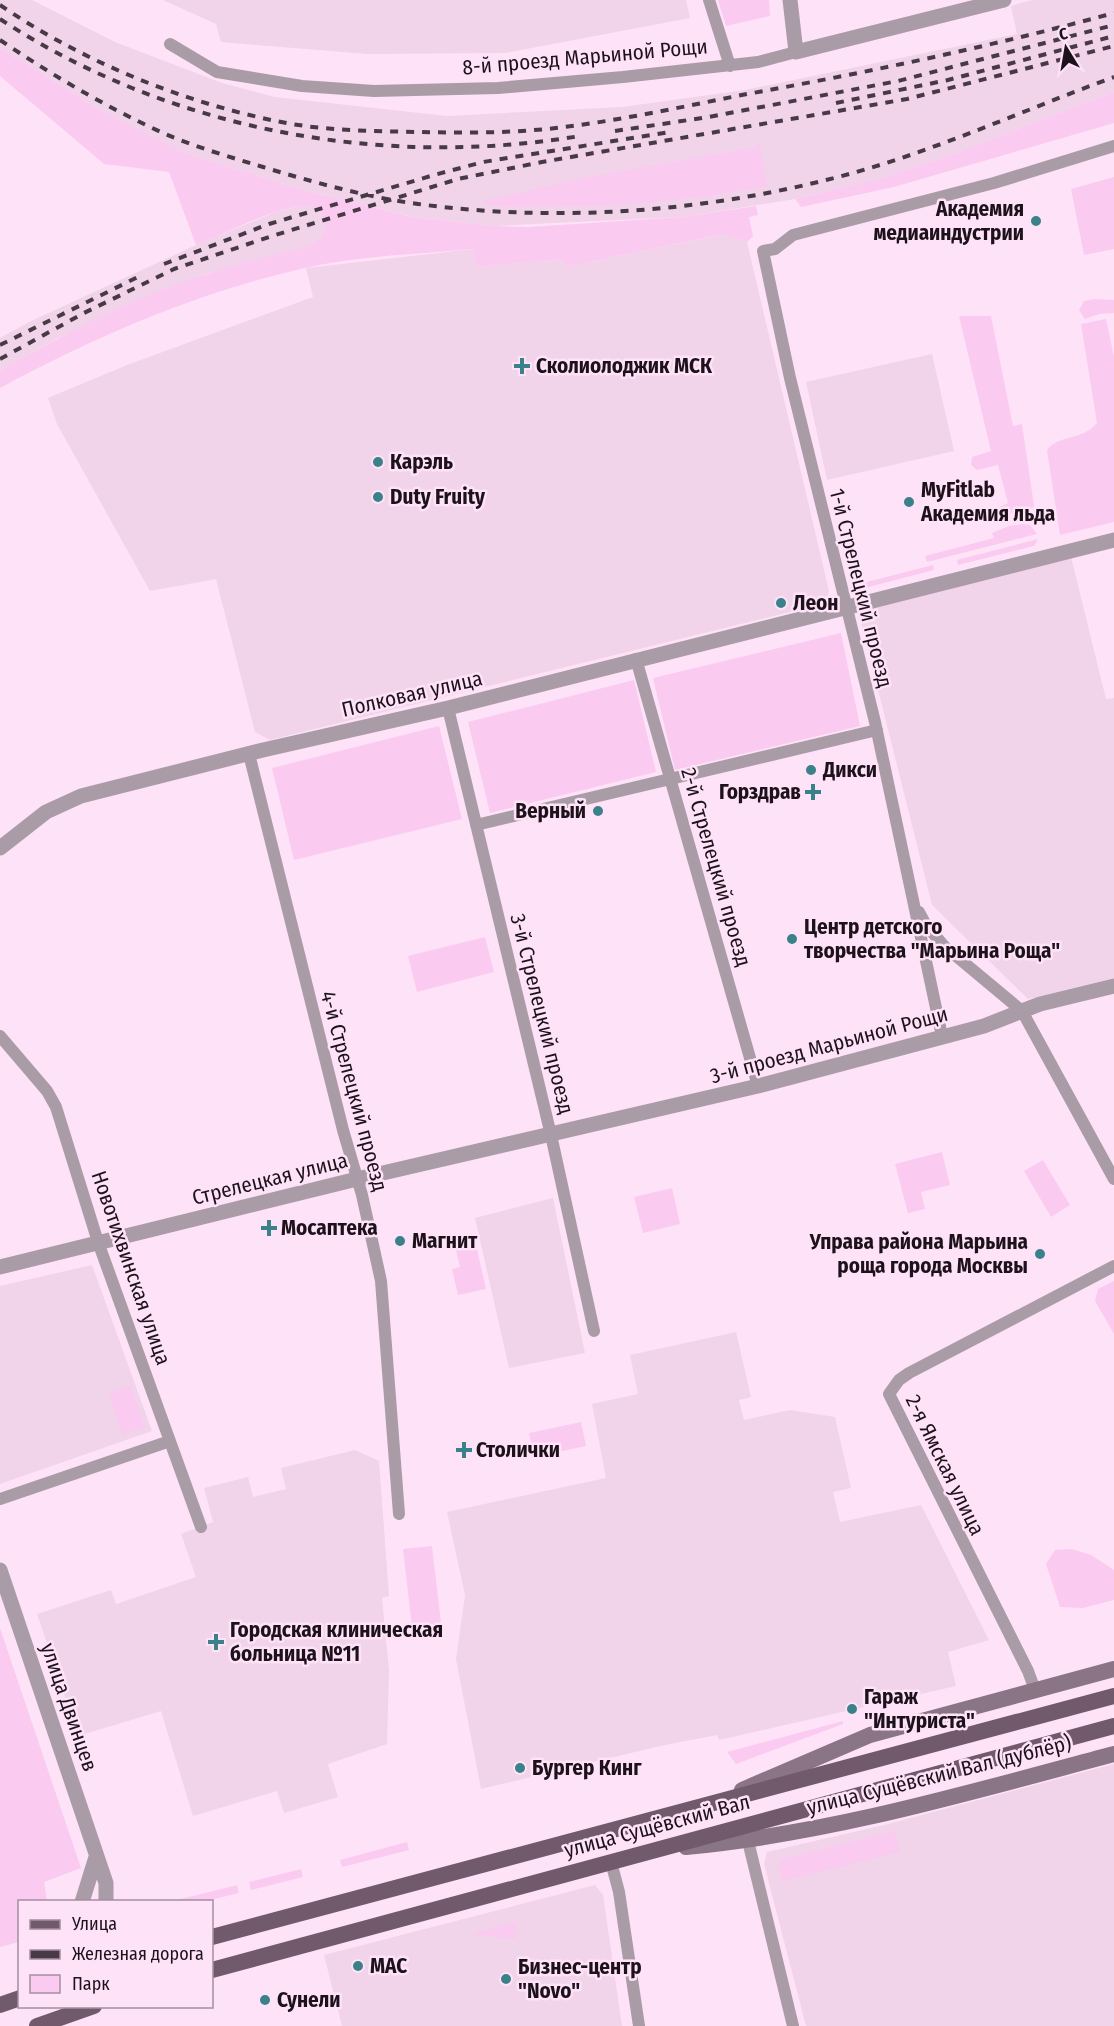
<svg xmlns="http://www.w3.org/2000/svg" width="1114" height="2026" viewBox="0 0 1114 2026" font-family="'Fira Sans Condensed',sans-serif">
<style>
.built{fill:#f1d3ea}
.green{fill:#fbcaf0}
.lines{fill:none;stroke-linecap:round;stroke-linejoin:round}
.minor{stroke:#aa9ca6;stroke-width:12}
.tertiary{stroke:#aa9ca6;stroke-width:15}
.secondary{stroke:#897585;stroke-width:16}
.primary{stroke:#715a6c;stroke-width:16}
.rail{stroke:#483a45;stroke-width:4;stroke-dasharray:8 8;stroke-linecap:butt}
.poi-dot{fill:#3a8189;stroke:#fee3f8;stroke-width:2}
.labels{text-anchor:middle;stroke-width:5;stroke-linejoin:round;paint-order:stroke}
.street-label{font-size:21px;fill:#1d121b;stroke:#fee3f8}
.poi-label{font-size:21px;font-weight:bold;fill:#1d121b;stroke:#fee3f8;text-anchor:start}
</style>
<rect width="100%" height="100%" fill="#fee3f8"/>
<path class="built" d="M0,0H32L115,42L222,83L275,97L447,116L622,107L745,90L1017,34L1011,6L1032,0H1114V92L951,155L877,180L795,199L682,217L495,226L413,217L306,191L185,153L102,111L0,48Z
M163,0H686L690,18L505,53L367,54L221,42L216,24Z
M308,204L320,208L325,230L320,239L309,246L206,274L154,294L56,339L0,371V338L29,322L196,245L276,212Z
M724,234L747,242L829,591L826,603L270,740L255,732L216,579L150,591L57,424L48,398L127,365L313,297L306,268L473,249L476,267L562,259L566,267Z
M932,354L954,451L827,480L806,382Z
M1071,557L1106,699L1114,698V978L1028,999L932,905L859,614L863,606Z
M553,1198L585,1353L509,1368L475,1218Z
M92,1265L152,1431L0,1484V1286Z
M736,1332L751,1397L739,1400L744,1420L790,1410L835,1417L851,1488L833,1492L840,1522L921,1505L989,1640L948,1652L956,1686L719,1740L717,1735L660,1746L481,1789L456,1659L465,1595L447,1512L606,1478L592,1404L638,1394L630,1355Z
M355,1450L379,1461L389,1596L382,1598L389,1670L387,1744L328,1764L338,1797L284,1813L277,1791L193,1816L161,1711L78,1736L37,1614L111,1590L116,1604L196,1577L181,1534L213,1522L204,1488L248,1477L253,1497L286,1489L281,1468Z
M1114,1764V2026H806L764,1864L767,1852L884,1825Z
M595,1885L603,1895L622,2026H342L324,1955Z"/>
<path class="green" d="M718,0H769L770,16L726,26Z
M0,48L102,111L185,153L306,191L412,217L495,226L529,227L682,217L756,206L758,215L749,217L753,236L747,242L723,234L566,267L562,259L476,267L473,249C419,254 358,256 305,268C199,292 96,336 0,388V371C66,333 134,297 207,274C241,263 275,255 309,246L320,239L325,230L320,208C291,197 226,234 196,245L169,172L104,164L0,76Z
M1114,92V123L894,187L801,207L795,199L877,180L951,155Z
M759,142L767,186C676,204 585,209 493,206L487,205L484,201L594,176L754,148Z
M1114,177V249L1084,255L1071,189Z
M1095,299L1114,300V313L1099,314L1085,319L1079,310L1084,301Z
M959,316H991L1013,426L1022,424L1034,506L1027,513H1006L999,507L1008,503L998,465L977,470L971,465L972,457L991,451Z
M1106,319L1114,357V522L1060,535L1047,450C1057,435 1082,441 1097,423L1081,324Z
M1023,524L1030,525L1037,534L927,562L925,556L994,538L992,533L1009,526Z
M1038,539L1034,546L958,565L957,560Z
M933,565L934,570L861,589L859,584Z
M841,633L860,726L675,770L653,678Z
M634,680L656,772L490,813L468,722Z
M439,726L462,819L294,860L272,768Z
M485,937L494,972L417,992L408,956Z
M942,1152L950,1185L921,1192L925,1209L908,1213L895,1164Z
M1043,1160L1070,1205L1051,1217L1024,1171Z
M672,1188L680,1224L643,1233L634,1197Z
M476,1245L486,1289L458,1295L452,1269L460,1267L456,1250Z
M1114,1281V1334L1095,1301L1098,1289Z
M131,1386L145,1427L122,1434L109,1393Z
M581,1422L586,1446L534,1457L529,1433Z
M432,1546L441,1623L412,1627L403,1549Z
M1072,1549L1091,1555L1114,1570V1600L1083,1608L1060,1607L1046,1564L1055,1550Z
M0,1628L81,1868L44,1882L47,1901L20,1902L19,1942L0,1947Z
M843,1721V1724L736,1764L727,1752Z
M895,1831L899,1852L782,1881L779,1860Z
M407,1842L409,1850L342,1867L340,1860Z
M301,1869L303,1877L251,1890L249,1882Z
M237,1885L239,1893L206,1901H173Z
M517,1922L516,1939L476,1935L475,1933Z"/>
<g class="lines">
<path class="minor" d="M709,0L730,66
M170,44L217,72L302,86L374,91L498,88L623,77L758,62L796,52
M636,659L758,1086
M448,708L551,1135L594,1331
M249,754L343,1130L362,1195L381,1281L399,1514
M476,825L877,730
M919,912L926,925L944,946L1022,1011L1114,1179
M0,1036L47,1091L56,1107L98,1242L201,1527
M942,1036L875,722L790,378L763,251L775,249L793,235L994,183L1114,146
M0,1499L170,1441
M1035,1690L1028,1671L889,1394L899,1380L909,1373L1114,1266
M748,1841L793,2026
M611,1862L619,1892L639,2026"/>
<path class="tertiary" d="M790,0L796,52L1004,0
M0,848L46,812L81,796L263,750L448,708L1114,540
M0,1267L357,1179L758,1086L984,1026L1040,1004L1114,986
M0,1570L106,1883V1902
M82,1902L96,1857"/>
<path class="secondary" d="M742,1790L870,1735L1114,1669
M686,1847C833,1833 971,1792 1114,1754"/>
<path class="primary" d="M212,1937L1114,1696
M212,1970L1114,1726
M0,2005L20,1998
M37,2026L94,2006"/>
<path class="rail" d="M0,5C82,61 179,101 276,121C323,131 372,131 420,132C462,133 505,133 547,129C614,122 681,107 747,94C870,72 993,46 1114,13
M0,19C169,130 381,169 580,136
M0,40C52,75 106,107 163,133C195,147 230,157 263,167C313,182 366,197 418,204C553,222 694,213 826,180C925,156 1018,112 1114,77
M836,103L948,80L1114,36
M615,131L709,117L898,81L1114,25
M164,264L269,224L434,175L483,162L670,132
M0,345L142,275
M0,359L84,313L174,269L272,236L458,179L542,162L907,99L1114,46"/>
</g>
<g class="poi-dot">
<circle cx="1036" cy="221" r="6"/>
<path d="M519 357h6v6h6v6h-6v6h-6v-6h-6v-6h6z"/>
<circle cx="378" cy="462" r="6"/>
<circle cx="378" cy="497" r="6"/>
<circle cx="909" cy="502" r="6"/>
<circle cx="781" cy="603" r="6"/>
<circle cx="811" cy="770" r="6"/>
<path d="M810 783h6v6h6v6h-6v6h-6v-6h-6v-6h6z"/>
<circle cx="598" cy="811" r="6"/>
<circle cx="792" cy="939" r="6"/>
<path d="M266 1219h6v6h6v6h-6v6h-6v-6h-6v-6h6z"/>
<circle cx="400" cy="1241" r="6"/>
<circle cx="1040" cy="1254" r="6"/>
<path d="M461 1441h6v6h6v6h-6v6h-6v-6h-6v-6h6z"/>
<path d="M213 1633h6v6h6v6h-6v6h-6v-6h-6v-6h6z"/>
<circle cx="852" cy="1709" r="6"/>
<circle cx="520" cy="1768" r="6"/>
<circle cx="358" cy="1966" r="6"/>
<circle cx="506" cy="1979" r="6"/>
<circle cx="265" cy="2000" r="6"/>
</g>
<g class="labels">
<g class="street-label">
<text transform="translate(585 57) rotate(-5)" y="7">8-й проезд Марьиной Рощи</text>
<text transform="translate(861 588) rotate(76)" y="7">1-й Стрелецкий проезд</text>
<text transform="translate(412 694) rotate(-13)" y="7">Полковая улица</text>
<text transform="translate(716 867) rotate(74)" y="7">2-й Стрелецкий проезд</text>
<text transform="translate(542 1014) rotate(76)" y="7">3-й Стрелецкий проезд</text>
<text transform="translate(829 1045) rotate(-15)" y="7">3-й проезд Марьиной Рощи</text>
<text transform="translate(354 1091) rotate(75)" y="7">4-й Стрелецкий проезд</text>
<text transform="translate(270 1179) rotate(-14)" y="7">Стрелецкая улица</text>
<text transform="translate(131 1268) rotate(71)" y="7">Новотихвинская улица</text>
<text transform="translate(945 1465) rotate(64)" y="7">2-я Ямская улица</text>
<text transform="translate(69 1707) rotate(71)" y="7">улица Двинцев</text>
<text transform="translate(939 1775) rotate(-14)" y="7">улица Сущёвский Вал (дублёр)</text>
<text transform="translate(657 1826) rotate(-15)" y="7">улица Сущёвский Вал</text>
</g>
<g class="poi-label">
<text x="1024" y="216" text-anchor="end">Академия<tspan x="1024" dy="24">медиаиндустрии</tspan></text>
<text x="536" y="373">Сколиолоджик МСК</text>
<text x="390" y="469">Карэль</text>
<text x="921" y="497">MyFitlab<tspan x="921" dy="24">Академия льда</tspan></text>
<text x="390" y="504">Duty Fruity</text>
<text x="793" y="610">Леон</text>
<text x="823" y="777">Дикси</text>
<text x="801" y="799" text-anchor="end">Горздрав</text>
<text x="586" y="818" text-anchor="end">Верный</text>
<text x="804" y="934">Центр детского<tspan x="804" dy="24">творчества "Марьина Роща"</tspan></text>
<text x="281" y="1235">Мосаптека</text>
<text x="412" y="1248">Магнит</text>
<text x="1028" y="1249" text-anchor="end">Управа района Марьина<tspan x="1028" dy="24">роща города Москвы</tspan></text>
<text x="476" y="1457">Столички</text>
<text x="230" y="1637">Городская клиническая<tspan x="230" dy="24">больница №11</tspan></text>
<text x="864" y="1704">Гараж<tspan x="864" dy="24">"Интуриста"</tspan></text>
<text x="532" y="1775">Бургер Кинг</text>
<text x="370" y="1973">MAC</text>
<text x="518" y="1974">Бизнес-центр<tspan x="518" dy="24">"Novo"</tspan></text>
<text x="277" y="2007">Сунели</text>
</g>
</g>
<rect x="18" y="1900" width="195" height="108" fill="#fee3f8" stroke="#a48fa0" stroke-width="1.5"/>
<rect x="30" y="1920" width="30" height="9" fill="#715a6c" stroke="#a48fa0" stroke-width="1.5"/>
<text x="72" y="1930" font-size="18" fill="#1d121b">Улица</text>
<rect x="30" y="1950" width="30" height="9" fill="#483a45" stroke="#a48fa0" stroke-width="1.5"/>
<text x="72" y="1960" font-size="18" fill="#1d121b">Железная дорога</text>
<rect x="30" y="1975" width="30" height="18" fill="#fbcaf0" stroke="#a48fa0" stroke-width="1.5"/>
<text x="72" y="1990" font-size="18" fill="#1d121b">Парк</text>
<g transform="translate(1066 48) rotate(349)" stroke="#fee3f8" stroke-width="4.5" paint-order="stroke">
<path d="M0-4.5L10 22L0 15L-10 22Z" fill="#1d121b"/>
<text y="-9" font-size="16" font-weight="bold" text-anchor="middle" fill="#1d121b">С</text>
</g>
</svg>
